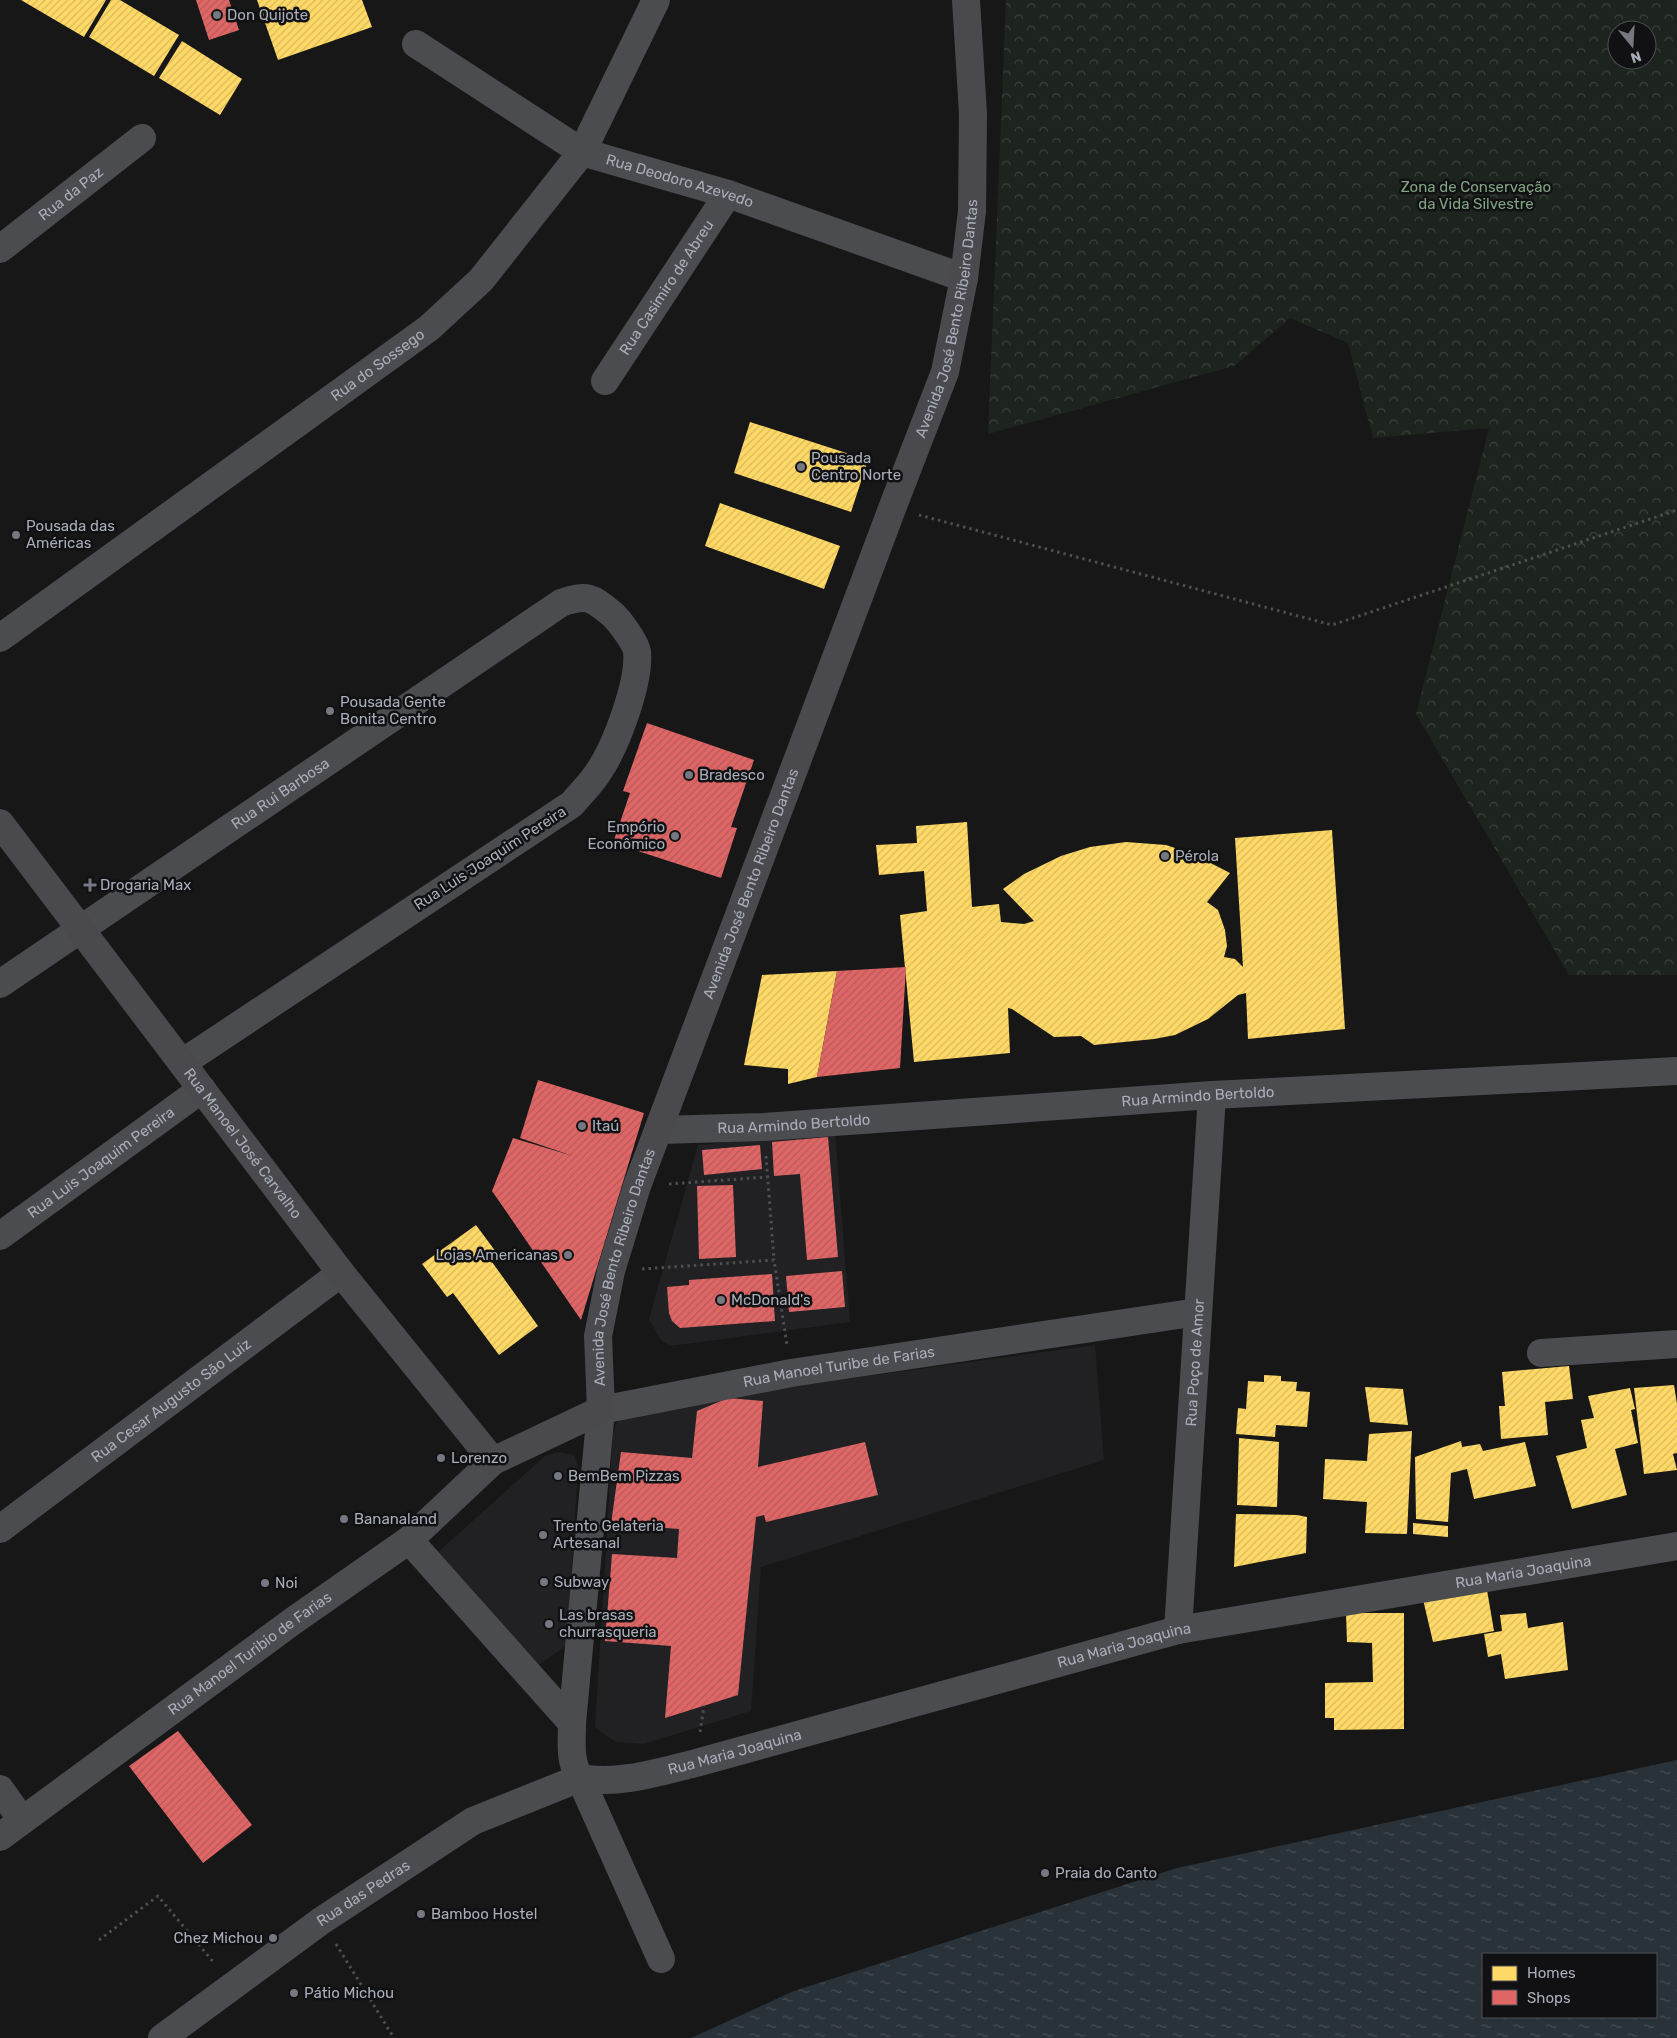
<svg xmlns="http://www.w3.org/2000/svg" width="1677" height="2038" viewBox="0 0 1677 2038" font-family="Rubik,sans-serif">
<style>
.built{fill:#212123}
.forest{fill:url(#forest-crowns);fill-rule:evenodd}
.water{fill:url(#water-ripples);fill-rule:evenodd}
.homes{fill:url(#homes-hatch)}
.shops{fill:url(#shops-hatch)}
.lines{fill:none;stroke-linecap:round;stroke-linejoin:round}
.path{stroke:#4d4e52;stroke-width:3;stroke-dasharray:2.5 4;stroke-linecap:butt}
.street{stroke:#4b4c50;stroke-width:28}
.secondary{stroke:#4a4a4e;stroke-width:28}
.poi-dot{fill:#757880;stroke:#111113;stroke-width:2}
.labels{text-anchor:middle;stroke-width:5;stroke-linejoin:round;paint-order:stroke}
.poi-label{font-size:15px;fill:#a8adb8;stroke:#111113;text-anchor:start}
.street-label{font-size:15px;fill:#a8adb8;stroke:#111113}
.park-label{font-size:15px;fill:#7fa381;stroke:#111113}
</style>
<defs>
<pattern id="forest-crowns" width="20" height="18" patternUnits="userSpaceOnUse" patternTransform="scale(1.25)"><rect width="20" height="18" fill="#1d241e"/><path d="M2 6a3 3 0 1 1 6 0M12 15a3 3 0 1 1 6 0" fill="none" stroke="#3b413d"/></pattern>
<pattern id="water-ripples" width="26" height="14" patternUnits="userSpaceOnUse" patternTransform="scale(1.25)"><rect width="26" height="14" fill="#2a3239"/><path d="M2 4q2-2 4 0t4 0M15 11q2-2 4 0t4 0" fill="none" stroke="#464d54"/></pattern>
<pattern id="homes-hatch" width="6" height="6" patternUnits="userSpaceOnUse" patternTransform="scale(1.25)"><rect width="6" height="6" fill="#ffd966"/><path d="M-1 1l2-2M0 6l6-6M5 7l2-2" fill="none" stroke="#d6b85d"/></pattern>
<pattern id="shops-hatch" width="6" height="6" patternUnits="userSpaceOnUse" patternTransform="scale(1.25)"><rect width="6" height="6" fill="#e06666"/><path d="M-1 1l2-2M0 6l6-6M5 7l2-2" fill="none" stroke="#b45a5a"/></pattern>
</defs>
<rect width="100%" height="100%" fill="#171717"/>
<path class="built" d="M835,1131L850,1322L670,1346L661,1340L649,1319L698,1145Z
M1095,1345L1104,1460L761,1567L751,1711L644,1744L616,1742L595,1728L613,1434L621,1412L640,1407Z
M559,1452L574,1455L578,1467L567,1645L537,1666L438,1552L545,1456Z"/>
<path class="forest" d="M1006,0H1677V975H1569L1416,714L1489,428L1373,438L1348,343L1290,318L1234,366L988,434ZM1617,30H1647V60H1617Z"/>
<path class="water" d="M1677,1760V2038H691L794,1991L1177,1868ZM1483,1954H1656V2017H1483Z"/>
<path class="homes" d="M21,0H106L84,37Z
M111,0H120L179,35L154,76L89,37Z
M257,0H362L372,27L278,60Z
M182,41L242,79L220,115L159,78Z
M750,422L868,460L851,512L734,473Z
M720,503L840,546L824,589L705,546Z
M967,822L972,907L999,904L1001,922L1024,924L1034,921L1003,889L1024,874L1061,856L1090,847L1126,842L1166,845L1193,854L1230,873L1207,902L1218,910L1225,930L1227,946L1224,957L1235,959L1243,967L1235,838L1332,830L1345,1029L1248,1039L1246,993L1238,995L1208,1019L1175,1035L1154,1039L1094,1045L1081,1036L1054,1037L1012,1009L1008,1008L1010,1053L914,1062L900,915L927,911L924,871L879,875L876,845L917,843L916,826Z
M837,971L817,1077L788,1084V1069L744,1065L762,975Z
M476,1225L499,1256L492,1262L538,1326L499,1355L453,1293L447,1297L422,1264Z
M1569,1366L1573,1399L1545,1402L1548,1435L1501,1439L1499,1406H1505L1502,1372Z
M1264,1375L1281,1376V1381L1297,1382L1296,1391L1310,1392L1307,1427L1276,1425L1275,1437L1236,1434L1238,1408L1246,1409L1248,1381L1264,1382Z
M1674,1385L1677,1404V1453L1673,1454L1677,1470L1644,1474L1634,1388Z
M1365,1387L1403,1389L1408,1425L1370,1422Z
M1630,1388L1635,1409L1631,1410L1638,1443L1615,1449L1627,1495L1572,1509L1556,1456L1587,1448L1581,1420L1594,1418L1588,1396Z
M1412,1431L1407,1534L1365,1533L1367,1502L1323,1499L1325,1459L1367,1461L1369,1434Z
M1239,1438L1279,1442L1277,1507L1237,1505Z
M1461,1441L1462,1447L1480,1444L1483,1451L1525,1442L1536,1486L1474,1499L1467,1469L1451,1473L1448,1522L1416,1519L1415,1457Z
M1236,1514L1297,1515L1307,1517L1306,1553L1234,1567Z
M1413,1523L1448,1526V1537L1413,1534Z
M1487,1590L1494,1631L1433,1642L1421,1591Z
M1346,1613H1404V1729L1334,1730V1718H1325V1683L1373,1682L1372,1643L1347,1642Z
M1526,1613L1528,1628L1563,1622L1568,1670L1505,1679L1501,1654L1488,1657L1484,1634L1502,1631L1500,1615Z"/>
<path class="shops" d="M196,0H229L239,30L209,40Z
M647,723L754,760L731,827L737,828L721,878L613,843L630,793L623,791Z
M906,967L900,1068L817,1077L837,971Z
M538,1080L644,1113L581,1320L492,1191L513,1138L573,1156L520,1138Z
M828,1137L838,1257L807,1260L800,1174L774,1176L772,1142Z
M760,1145L762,1169L704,1175L702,1150Z
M733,1185L736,1257L699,1259L697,1186Z
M842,1271L845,1307L789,1312L786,1276Z
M772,1274L775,1321L680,1328L672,1321L669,1313L667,1287L689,1285V1280Z
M728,1398L763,1401L758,1467L865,1442L878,1495L766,1522L764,1515L756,1517L738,1695L665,1718L671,1646L605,1641L612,1554L677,1558L679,1529L611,1524L621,1452L692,1458L697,1411Z
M178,1731L252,1825L203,1863L129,1766Z"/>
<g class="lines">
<path class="path" d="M919,515L1332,625L1677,510
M766,1156L774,1260
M669,1184L768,1177
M642,1269L774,1260L787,1345
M700,1732L704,1706
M99,1940L158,1896L215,1964
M336,1944L394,2038"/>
<g class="street">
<path id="s1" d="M416,44L582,152L728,194L964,278"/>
<path id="s2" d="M0,249L142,138"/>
<path id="s3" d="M605,381L728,194"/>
<path id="s4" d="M0,638L429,328L481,280L582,152L656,0"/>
<path id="s5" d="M0,984L561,603C588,594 591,597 612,614C619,620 636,643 637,652C640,682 616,746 599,771C592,783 581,793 572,804L182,1063"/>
<path id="s6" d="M659,1130L764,1127L1212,1095L1677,1071"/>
<path id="s7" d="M0,1236L202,1089"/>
<path d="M1541,1353L1677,1344"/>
<path id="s8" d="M0,1529L341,1273"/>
<path d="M409,1540L572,1723"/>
<path id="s9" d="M1178,1630L1212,1095"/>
<path id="s10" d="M580,1778C619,1785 659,1772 696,1763L1178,1630L1677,1546"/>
<path d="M0,1789L22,1820"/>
<path id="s11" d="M0,1837L293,1621L409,1540L493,1461"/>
<path id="s12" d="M661,1959L580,1778C569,1761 572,1742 572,1723L601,1410L791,1373L1198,1312"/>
<path id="s13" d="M162,2038L321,1921L473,1821L580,1778"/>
</g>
<path class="secondary" id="s14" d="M0,823L341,1273L493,1461L601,1410L598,1336L611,1271L637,1186L893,506L945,372L964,278L972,211L973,114L966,0"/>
</g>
<g class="poi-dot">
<circle cx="217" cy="15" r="5"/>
<circle cx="801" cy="467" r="5"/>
<circle cx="16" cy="535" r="5"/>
<circle cx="330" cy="711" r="5"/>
<circle cx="689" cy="775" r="5"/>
<circle cx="675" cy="836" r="5"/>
<circle cx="1165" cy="856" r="5"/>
<path d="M87.5 877.5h5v5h5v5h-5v5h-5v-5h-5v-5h5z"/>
<circle cx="582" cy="1126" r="5"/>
<circle cx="568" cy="1255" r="5"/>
<circle cx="721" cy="1300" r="5"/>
<circle cx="441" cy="1458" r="5"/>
<circle cx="558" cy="1476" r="5"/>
<circle cx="344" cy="1519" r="5"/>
<circle cx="543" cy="1535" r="5"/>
<circle cx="544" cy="1582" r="5"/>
<circle cx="265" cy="1583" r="5"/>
<circle cx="549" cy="1624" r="5"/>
<circle cx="1045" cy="1873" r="5"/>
<circle cx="421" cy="1914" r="5"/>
<circle cx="273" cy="1938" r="5"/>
<circle cx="294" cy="1993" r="5"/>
</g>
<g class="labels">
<g class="poi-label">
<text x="227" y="20">Don Quijote</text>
<text x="811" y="463">Pousada<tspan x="811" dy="17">Centro Norte</tspan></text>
<text x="26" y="531">Pousada das<tspan x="26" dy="17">Américas</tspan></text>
<text x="340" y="707">Pousada Gente<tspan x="340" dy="17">Bonita Centro</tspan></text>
<text x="699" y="780">Bradesco</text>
<text x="665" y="832" text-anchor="end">Empório<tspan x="665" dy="17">Econômico</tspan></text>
<text x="1175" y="861">Pérola</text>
<text x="100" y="890">Drogaria Max</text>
<text x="592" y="1131">Itaú</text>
<text x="558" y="1260" text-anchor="end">Lojas Americanas</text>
<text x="731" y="1305">McDonald's</text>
<text x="451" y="1463">Lorenzo</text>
<text x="568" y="1481">BemBem Pizzas</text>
<text x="354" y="1524">Bananaland</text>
<text x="553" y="1531">Trento Gelateria<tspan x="553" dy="17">Artesanal</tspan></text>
<text x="554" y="1587">Subway</text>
<text x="275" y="1588">Noi</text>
<text x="559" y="1620">Las brasas<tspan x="559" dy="17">churrasqueria</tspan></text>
<text x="1055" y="1878">Praia do Canto</text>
<text x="431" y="1919">Bamboo Hostel</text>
<text x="263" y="1943" text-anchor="end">Chez Michou</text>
<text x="304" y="1998">Pátio Michou</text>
</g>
<g class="street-label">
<text dy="5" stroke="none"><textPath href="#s1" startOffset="300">Rua Deodoro Azevedo</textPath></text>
<text dy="5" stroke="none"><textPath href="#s2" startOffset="90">Rua da Paz</textPath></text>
<text dy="5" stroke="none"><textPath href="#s3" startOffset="112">Rua Casimiro de Abreu</textPath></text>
<text dy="5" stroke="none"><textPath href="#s14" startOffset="2078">Avenida José Bento Ribeiro Dantas</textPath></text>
<text dy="5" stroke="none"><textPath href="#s4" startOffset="466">Rua do Sossego</textPath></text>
<text dy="5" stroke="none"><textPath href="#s5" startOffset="339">Rua Rui Barbosa</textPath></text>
<text transform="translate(490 858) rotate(-33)" y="5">Rua Luis Joaquim Pereira</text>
<text dy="5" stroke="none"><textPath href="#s14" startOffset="1478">Avenida José Bento Ribeiro Dantas</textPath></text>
<text dy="5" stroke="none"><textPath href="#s6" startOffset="540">Rua Armindo Bertoldo</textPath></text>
<text dy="5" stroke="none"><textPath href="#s6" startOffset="135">Rua Armindo Bertoldo</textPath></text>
<text dy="5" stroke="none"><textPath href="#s14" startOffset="402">Rua Manoel José Carvalho</textPath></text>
<text dy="5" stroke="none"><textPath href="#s7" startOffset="125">Rua Luis Joaquim Pereira</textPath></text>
<text dy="5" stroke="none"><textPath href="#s14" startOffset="1072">Avenida José Bento Ribeiro Dantas</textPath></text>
<text dy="5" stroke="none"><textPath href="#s9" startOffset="268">Rua Poço de Amor</textPath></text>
<text dy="5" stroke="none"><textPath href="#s12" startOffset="811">Rua Manoel Turibe de Farias</textPath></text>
<text dy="5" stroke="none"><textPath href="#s8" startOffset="214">Rua Cesar Augusto São Luiz</textPath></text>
<text dy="5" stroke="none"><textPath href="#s10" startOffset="968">Rua Maria Joaquina</textPath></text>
<text dy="5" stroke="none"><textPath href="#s10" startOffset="562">Rua Maria Joaquina</textPath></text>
<text dy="5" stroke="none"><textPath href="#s11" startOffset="310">Rua Manoel Turibio de Farias</textPath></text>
<text dy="5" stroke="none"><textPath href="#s10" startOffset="158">Rua Maria Joaquina</textPath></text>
<text dy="5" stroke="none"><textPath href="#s13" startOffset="248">Rua das Pedras</textPath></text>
</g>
<g class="park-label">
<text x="1476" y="192">Zona de Conservação<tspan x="1476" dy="17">da Vida Silvestre</tspan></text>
</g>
</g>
<rect x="1482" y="1953" width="175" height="65" fill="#111113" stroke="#4d4f55"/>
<rect x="1492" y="1966" width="25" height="15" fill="#ffd966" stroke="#4d4f55"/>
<text x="1527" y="1978" font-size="15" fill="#a8adb8">Homes</text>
<rect x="1492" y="1990" width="25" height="15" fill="#e06666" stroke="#4d4f55"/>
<text x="1527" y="2003" font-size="15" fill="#a8adb8">Shops</text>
<g transform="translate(1632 45) rotate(162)"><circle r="24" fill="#111113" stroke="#4d4f55"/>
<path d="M0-4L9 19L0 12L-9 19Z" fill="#757880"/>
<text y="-8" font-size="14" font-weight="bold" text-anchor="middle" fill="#a8adb8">N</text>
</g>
</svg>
